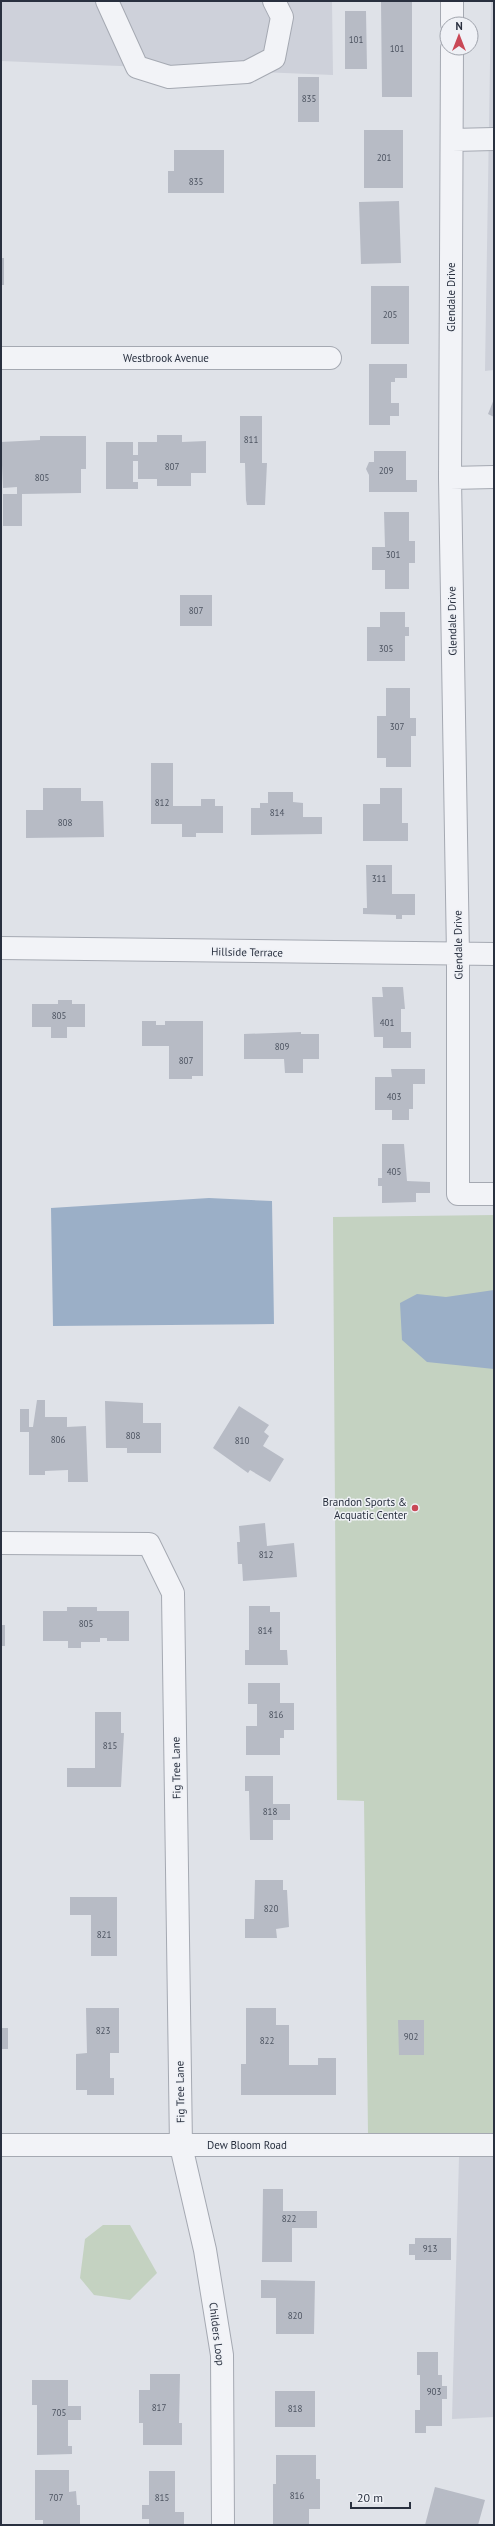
<svg xmlns="http://www.w3.org/2000/svg" width="495" height="2526" viewBox="0 0 495 2526" font-family="'PT Sans',sans-serif">
<style>
.built{fill:#ced1da}
.green{fill:#c4d2c1}
.water{fill:#9bafc7}
.building{fill:#b7bbc5}
.lines{fill:none;stroke-linecap:round;stroke-linejoin:round}
.minor-casing{stroke:#a5a9b2;stroke-width:24}
.minor{stroke:#f2f3f7;stroke-width:22}
.poi-dot{fill:#c94856;stroke:#eff1f6;stroke-width:1.5}
.labels{text-anchor:middle;stroke-width:3;stroke-linejoin:round;paint-order:stroke}
.number-label{font-size:9px;fill:#4c5360}
.street-label{font-size:11px;fill:#29303f;stroke:#eff1f6}
.poi-label{font-size:11px;fill:#29303f;stroke:#eff1f6;text-anchor:end}
</style>
<rect width="100%" height="100%" fill="#dfe2e8"/>
<path class="built" d="M1,1H332L333,75L1,61Z
M491,1H494V370L485,371Z
M459,2157H494V2417L452,2419Z"/>
<path class="green" d="M494,1215V2134H368L364,1801L337,1800L333,1217Z
M103,2225H130L157,2273L130,2300L94,2295L80,2278L85,2239Z"/>
<path class="water" d="M209,1198L272,1201L274,1324L53,1326L51,1208Z
M494,1290V1369L427,1362L402,1340L400,1303L417,1294L446,1297Z"/>
<path class="building" d="M381,1H412V97H382Z
M345,11H366L367,69H345Z
M298,77H319V122H298Z
M364,130H403V188H364Z
M174,150H224V193H168V171H174Z
M399,201L401,263L361,264L359,202Z
M1,258H4V285H1Z
M371,286H409V344H371Z
M369,364H407V378H395V382H391V403H399V416H390V425H369Z
M494,399V417L488,414Z
M240,416H262V463H267L265,505H247L246,500L245,463H240Z
M157,435H182V442L206,441V473H191V486H157V479H138V461H133V482H138V489H106V442H133V455H138V442H157Z
M40,436H86V469H81V493L22,494V526H3V494H17V487L3,488L1,442L40,440Z
M374,451H406V480H417V492H369V475L366,469L369,462H374Z
M384,512H409V541H415V563H409V589H385V570H372V547H385Z
M180,595H212V626H180Z
M380,612H405V627H409V636H405V661H367V627H380Z
M386,688H410V718H416V736H411V767H386V758H377V716H386Z
M151,763H173V806H201V799H215V806H223V833H196V837H182V824H151Z
M43,788H81V801H103L104,837L26,838V810H43Z
M380,788H402V823H408V841H363V804H380Z
M268,792H293V802L303,803V817H322V834L251,835V808H260V803H268Z
M366,865H392V894H415V915H402V919H396V915L363,914V908H367Z
M382,987H403L405,1009H401V1032H411V1048H383V1037H374L372,997H383Z
M58,1000H72V1004H85V1027H67V1038H51V1027H32V1004H58Z
M142,1021H156V1025H165V1021H203V1076H192V1079H169V1046H142Z
M301,1032V1034H319V1059H303V1073H285L284,1059H244V1034Z
M391,1069H425V1084H413V1109H409V1120H392V1110H375V1077H392Z
M382,1144H404L407,1181L430,1182V1193H416V1202L382,1203V1186H378V1178H382Z
M37,1400H45V1417H67V1427L86,1426L88,1482H68V1470L45,1471V1475H29V1432H20V1409H29V1427H33Z
M105,1401L143,1403V1423H161V1453H127V1448H106Z
M239,1406L269,1425L264,1432L269,1436L263,1446L284,1459L270,1482L250,1470L248,1473L213,1448Z
M265,1523L267,1546L294,1543L297,1577L243,1581L242,1564H238L237,1542H240L239,1526Z
M249,1606H270V1612H280V1650H287L288,1665H245V1650H249Z
M67,1607H97V1611H129V1641H107V1638H100V1642H81V1648H68V1641H43V1611H67Z
M1,1625H5V1646H1Z
M248,1683H280V1703H294V1730H284V1738H280V1755H246V1726H257V1704H248Z
M95,1712H121V1733H124L121,1787H67V1768H95Z
M245,1776H273V1804H290V1820H273V1840H250L249,1791H245Z
M255,1880H283V1890H287L289,1927L276,1929L277,1938H245V1919H254Z
M70,1897H117V1956H91V1915H70Z
M86,2008H119V2053H110V2078H114V2095H87V2090H76V2054L87,2053Z
M246,2008H276V2025H289V2065H318V2058H336V2095H241V2064H246Z
M398,2020H424V2055H399Z
M1,2028H8V2049H1Z
M263,2189H283V2211H317V2228H292V2262H262Z
M415,2238H451V2260H415V2255H409V2244H415Z
M261,2280L315,2281L314,2334H276V2298H261Z
M417,2352H438V2375H442V2386H447V2399H442V2426H426V2433H415V2410H420V2375H417Z
M150,2374H180L179,2423H182V2445H143V2423H139V2390H150Z
M32,2380H68V2406H81V2420H68V2446H72V2454L37,2455V2405H32Z
M275,2391H315V2427H275Z
M276,2455H316V2479H320V2509H309V2525H273V2484H276Z
M35,2470H69V2492L76,2491L77,2505H80V2525H43V2520H35Z
M149,2471H175V2512H184V2525H149V2519H142V2505H149Z
M435,2487L485,2500L478,2525H425Z"/>
<g class="lines">
<defs>
<path id="minor" d="M107,1L137,67L169,77L247,72L274,58L282,17L274,1
M452,1V24
M452,48L450,478L458,955V1194H494
M452,140L494,139
M1,358H330
M450,478L494,477
M1,948L494,954
M1,1543L149,1544L173,1593L181,2146L205,2250L222,2355L223,2525
M1,2145H494"/>
</defs>
<use href="#minor" class="minor-casing"/>
<use href="#minor" class="minor"/>
</g>
<circle class="poi-dot" cx="415" cy="1508" r="4"/>
<g class="labels">
<g class="number-label">
<text x="356" y="43">101</text>
<text x="397" y="52">101</text>
<text x="309" y="102">835</text>
<text x="384" y="161">201</text>
<text x="196" y="185">835</text>
<text x="390" y="318">205</text>
<text x="251" y="443">811</text>
<text x="172" y="470">807</text>
<text x="386" y="474">209</text>
<text x="42" y="481">805</text>
<text x="393" y="558">301</text>
<text x="196" y="614">807</text>
<text x="386" y="652">305</text>
<text x="397" y="730">307</text>
<text x="162" y="806">812</text>
<text x="277" y="816">814</text>
<text x="65" y="826">808</text>
<text x="379" y="882">311</text>
<text x="59" y="1019">805</text>
<text x="387" y="1026">401</text>
<text x="282" y="1050">809</text>
<text x="186" y="1064">807</text>
<text x="394" y="1100">403</text>
<text x="394" y="1175">405</text>
<text x="133" y="1439">808</text>
<text x="58" y="1443">806</text>
<text x="242" y="1444">810</text>
<text x="266" y="1558">812</text>
<text x="86" y="1627">805</text>
<text x="265" y="1634">814</text>
<text x="276" y="1718">816</text>
<text x="110" y="1749">815</text>
<text x="270" y="1815">818</text>
<text x="271" y="1912">820</text>
<text x="104" y="1938">821</text>
<text x="103" y="2034">823</text>
<text x="411" y="2040">902</text>
<text x="267" y="2044">822</text>
<text x="289" y="2222">822</text>
<text x="430" y="2252">913</text>
<text x="295" y="2319">820</text>
<text x="434" y="2395">903</text>
<text x="159" y="2411">817</text>
<text x="295" y="2412">818</text>
<text x="59" y="2416">705</text>
<text x="297" y="2499">816</text>
<text x="56" y="2501">707</text>
<text x="162" y="2501">815</text>
</g>
<g class="street-label">
<text transform="translate(451 297) rotate(-90)" y="4">Glendale Drive</text>
<text x="166" y="362">Westbrook Avenue</text>
<text transform="translate(452 621) rotate(-91)" y="4">Glendale Drive</text>
<text transform="translate(458 945) rotate(-91)" y="4">Glendale Drive</text>
<text transform="translate(247 952) rotate(1)" y="4">Hillside Terrace</text>
<text transform="translate(176 1768) rotate(-91)" y="4">Fig Tree Lane</text>
<text transform="translate(180 2092) rotate(-91)" y="4">Fig Tree Lane</text>
<text x="247" y="2149">Dew Bloom Road</text>
<text transform="translate(217 2334) rotate(83)" y="4">Childers Loop</text>
</g>
<g class="poi-label">
<text x="407" y="1506">Brandon Sports &amp;<tspan x="407" dy="13">Acquatic Center</tspan></text>
</g>
</g>
<rect width="495" height="2526" fill="none" stroke="#29303f" stroke-width="4"/>
<g transform="translate(459 36)"><circle r="19" fill="#eff1f6" stroke="#a0a4ad"/>
<path d="M0-3L7 15L0 10L-7 15Z" fill="#c94856"/>
<text y="-6" font-size="11" font-weight="bold" text-anchor="middle" fill="#29303f">N</text>
</g>
<path d="M351 2502v6h59v-6" fill="none" stroke="#29303f" stroke-width="2"/>
<text x="357" y="2502" font-size="12" fill="#29303f" stroke="#eff1f6" stroke-width="3" paint-order="stroke">20 m</text>
</svg>
